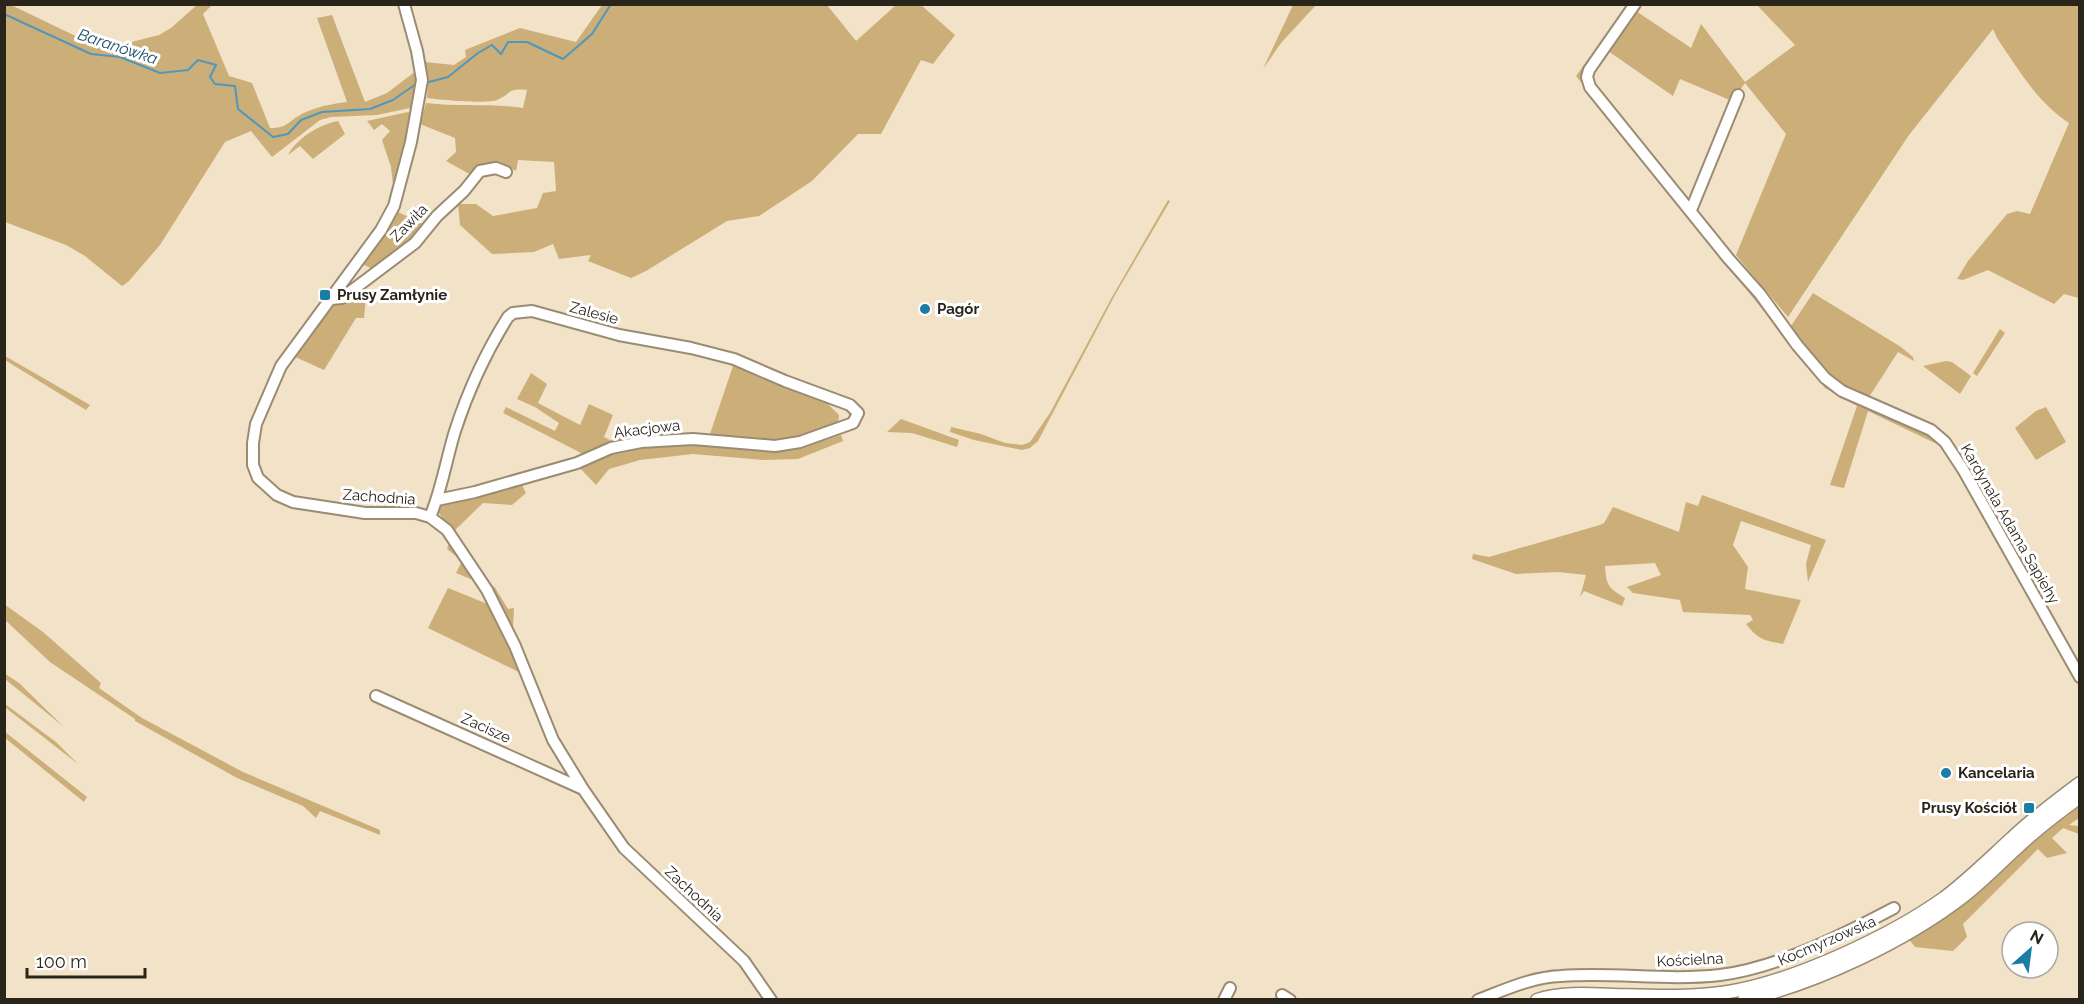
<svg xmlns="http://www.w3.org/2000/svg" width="2084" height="1004" viewBox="0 0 2084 1004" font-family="Raleway,sans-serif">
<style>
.green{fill:#ccae79}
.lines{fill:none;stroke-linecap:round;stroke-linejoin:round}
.stream{stroke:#5097bc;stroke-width:2}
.minor-casing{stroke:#9a8c73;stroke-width:14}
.major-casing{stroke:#9a8c73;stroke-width:15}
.minor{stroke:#fff;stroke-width:10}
.major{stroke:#fff;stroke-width:12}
.poi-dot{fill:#197da8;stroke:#fff;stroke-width:2}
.labels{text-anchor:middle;stroke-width:6;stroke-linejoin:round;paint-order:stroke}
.street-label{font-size:15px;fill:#2a251b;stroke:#fff}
.poi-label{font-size:15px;font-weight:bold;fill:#2a251b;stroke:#fff;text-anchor:start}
.water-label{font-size:16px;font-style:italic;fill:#1a526d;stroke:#fff}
</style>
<rect width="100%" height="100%" fill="#f1e2c8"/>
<path class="green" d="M5,5H11L86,41L116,46L159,35L171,28L197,5H212L203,14L229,76L252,83L270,128C288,128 286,123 300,115C314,107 331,104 347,102L317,18L332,15L365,102L387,93L416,71L415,97L410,108L377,115L331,117L320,120L272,157L251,131L225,142L160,245L128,282L122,286L85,256L66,245L5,222Z
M602,5H827L856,41L896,5H921L955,35L933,64L921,60L881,134H858L812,181L759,216L727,221L646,271L631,278L588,261L591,255L559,259L553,244L534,252L492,254L460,225L458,204H476L493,216L537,208L543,193L556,191L554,162L518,160L516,171L499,162L498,167L473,176L446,161L456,152L455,138L420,124L426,103C459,107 491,103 523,108L527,90C506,88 512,94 497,100C486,104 441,100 427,98L428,86L425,62L454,65L466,57L465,50L520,28L576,42Z
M1293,5H1316L1281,43L1263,69Z
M1628,5H1632L1584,72L1824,380L1930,433L1941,446L1868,411L1844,488L1830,485L1857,406L1825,388L1576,76Z
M1757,5H2079V298L2064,294L2054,304L1988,270L1963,280L1957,279L1968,261L2007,214L2017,211L2030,214L2069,123C2037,102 2018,69 1997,38L1993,29L1909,135L1788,317L1736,255L1786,134L1745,83L1732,101L1680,79L1673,96L1608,51L1636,11L1691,48L1701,24L1745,82L1795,45Z
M408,112L413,114L389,207L390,193L393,185L391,167L382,140L390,131L382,124L374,130L367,121Z
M338,121L345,134L313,159L300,146L288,155C298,137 319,125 338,121Z
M1168,200L1170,201L1115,295L1038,441L1030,448L1022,450L974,440L950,432L951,427L981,434L1005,443L1022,445L1030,442L1050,413L1112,297Z
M396,211L427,226L377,271L360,263Z
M1813,293L1901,347L1913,357L1914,361L1898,352L1869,397L1840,388L1789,329Z
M350,295L366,296L364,318H356L324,370L293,356L335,301Z
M2000,329L2005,333L1977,376L1973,373Z
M5,356L90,405L86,410L5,360Z
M1946,361L1952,362L1971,376L1960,394L1923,366Z
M734,363L821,397L839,415L838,423L816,433L771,443L709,437Z
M531,373L547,384L538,403L580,425L589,404L613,415L604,437L610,440L633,436L632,440L585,455L503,413L506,407L555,431L559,423L535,407L517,399Z
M2046,407L2066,442L2036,460L2015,428L2036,411Z
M901,419L959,440L957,447L912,433L887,432Z
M841,435L843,441L798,459L764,460L693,454L640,460L609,469L596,485L578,466L617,450L641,446L692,442L739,447L814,439L826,440Z
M521,483L526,493L512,505L483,503L453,532L438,512L439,507L445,501Z
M1702,495L1826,540L1808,582L1806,564L1811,545L1741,521L1733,545L1748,567L1745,589L1801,600L1783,644C1763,640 1759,640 1746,624L1753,620L1750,615L1683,612L1680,600L1633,593L1627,587L1661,575L1655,563L1605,566C1606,586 1609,588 1625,598L1622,606L1584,591L1580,597L1586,575L1558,572L1516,574L1472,559L1473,554L1489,557L1600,525L1604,523L1613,507L1679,532L1686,502L1698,506Z
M450,540L478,582L456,573L462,561L447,549Z
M494,586L508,609L514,608L513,627L493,590Z
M448,588L490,605L505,633L521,673L428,628Z
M4,604L43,632L101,683L99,688L142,718L243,772L380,830V835L320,811L316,818L303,806L237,778L135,721V719L50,662L5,620Z
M4,673L19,683L64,727L5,679Z
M5,704L56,742L78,764L6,708L5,709Z
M4,731L87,797L84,802L5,738Z
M2079,804V818L2069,825L2079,826V834L2063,828L2052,838L2067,853L2047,858L2038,849L1963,924L1967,937L1953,951L1915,947L1908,938L1951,914L2030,841Z"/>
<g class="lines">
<path class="stream" d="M4,14L91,54L120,57L160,73L188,70L198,60L216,65L210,77L215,84L235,86L238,109L273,137L288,134L301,120L322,112L370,109L393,100L416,84
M425,83L448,77L478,53L492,45L501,54L508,42H527L563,59L592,34L611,4"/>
<defs>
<path id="minor" d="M404,4L417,51L422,80L411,142L394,206L381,230L281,366L256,424L253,443V465L258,478L277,495L293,502L365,513H416L430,517L447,530L487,590L515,646L553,740L583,789L624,848L744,961L771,1000
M1635,4L1589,70L1587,77L1590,87L1728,258L1760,294L1797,345L1825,378L1842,391L1931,430L1945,442L1964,471L2080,677
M1691,210L1738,95
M331,299L342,298L415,243L437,216L464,191L480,171L496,168L506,172
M430,517C442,489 446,460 455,431C468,391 486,352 508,317L513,313L532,311L619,335L691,348L734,359L785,381L850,405L858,413L853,423L800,442L775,446L693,439L641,442L611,448L577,463L475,492L437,500
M376,696L583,789
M1282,995L1290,1000
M1224,1000L1230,988
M1478,1000C1504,990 1532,977 1561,976C1614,972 1667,981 1720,975C1777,968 1843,935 1894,908"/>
<path id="major" d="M1537,1000C1561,992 1589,994 1614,995C1652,996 1690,998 1728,992C1794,981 1889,937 1944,898C1968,880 1990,858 2012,838C2033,818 2056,801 2080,783
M1744,1000C1817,983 1906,941 1965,895C1984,880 2001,862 2019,846C2038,828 2059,812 2080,797"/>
</defs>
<use href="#minor" class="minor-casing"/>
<use href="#major" class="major-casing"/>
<use href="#minor" class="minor"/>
<use href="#major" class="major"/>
</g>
<g class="poi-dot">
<rect x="319" y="289" width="12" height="12" rx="3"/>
<circle cx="925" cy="309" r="6"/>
<circle cx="1946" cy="773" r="6"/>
<rect x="2023" y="802" width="12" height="12" rx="3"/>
</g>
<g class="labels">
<g class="street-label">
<text transform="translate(409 223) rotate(-46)" y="5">Zawiła</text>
<text transform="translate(594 313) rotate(15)" y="5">Zalesie</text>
<text transform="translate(647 429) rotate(-7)" y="5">Akacjowa</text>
<text transform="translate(379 497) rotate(4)" y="5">Zachodnia</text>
<text transform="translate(2010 524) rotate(60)" y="5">Kardynała Adama Sapiehy</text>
<text transform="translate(486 728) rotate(24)" y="5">Zacisze</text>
<text transform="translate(694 894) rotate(43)" y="5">Zachodnia</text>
<text transform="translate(1827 941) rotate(-23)" y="5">Kocmyrzowska</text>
<text transform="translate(1690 960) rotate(-3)" y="5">Kościelna</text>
</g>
<g class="poi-label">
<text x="337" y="300">Prusy Zamłynie</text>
<text x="937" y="314">Pagór</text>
<text x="1958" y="778">Kancelaria</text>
<text x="2017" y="813" text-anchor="end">Prusy Kościół</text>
</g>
<g class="water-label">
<text transform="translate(118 46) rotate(18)" y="6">Baranówka</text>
</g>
</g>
<rect width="2084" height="1004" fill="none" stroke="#2a251b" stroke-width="12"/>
<g transform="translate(2030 950) rotate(28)"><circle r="28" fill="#ffffff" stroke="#aaa8a4" stroke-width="1.5"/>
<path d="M0-4.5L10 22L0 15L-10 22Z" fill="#197da8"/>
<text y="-9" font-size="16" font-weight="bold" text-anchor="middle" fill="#2a251b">N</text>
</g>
<path d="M27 968v9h118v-9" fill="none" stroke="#2a251b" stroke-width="3"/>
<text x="36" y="968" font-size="18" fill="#2a251b" stroke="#ffffff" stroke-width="4.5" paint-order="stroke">100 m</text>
</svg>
